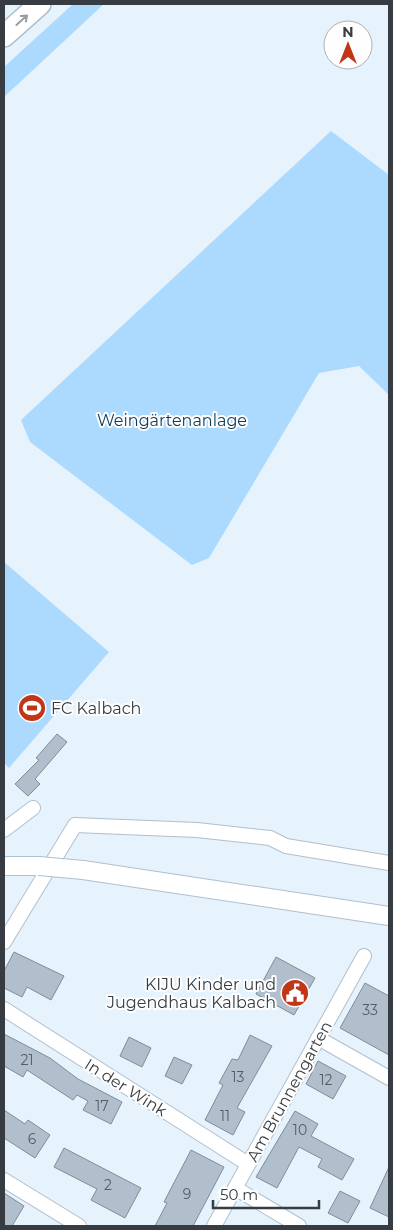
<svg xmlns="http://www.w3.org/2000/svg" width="393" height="1230" viewBox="0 0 393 1230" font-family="Montserrat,sans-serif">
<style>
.green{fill:#acd9fe}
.building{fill:#b1bfcc;stroke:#7f8d99}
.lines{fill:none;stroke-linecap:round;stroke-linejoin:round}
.minor-casing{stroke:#b0bfcc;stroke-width:16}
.major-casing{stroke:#b0bfcc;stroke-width:20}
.highway-casing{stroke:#b0bfcc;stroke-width:24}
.minor{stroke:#fff;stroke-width:14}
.major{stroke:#fff;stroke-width:18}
.highway{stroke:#fff;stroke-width:21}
.major-bridge-casing{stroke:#b0bfcc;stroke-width:20;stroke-linecap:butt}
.major-bridge{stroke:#fff;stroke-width:18}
.oneway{stroke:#9a9ea0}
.labels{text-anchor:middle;stroke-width:4;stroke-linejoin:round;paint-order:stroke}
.number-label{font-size:14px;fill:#555d64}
.park-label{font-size:16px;fill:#0d3b5b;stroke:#fefefe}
.poi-label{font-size:16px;fill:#363c41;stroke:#fefefe;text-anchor:start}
.street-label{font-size:16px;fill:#363c41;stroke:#fefefe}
</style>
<rect width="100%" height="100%" fill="#e6f3fd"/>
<path class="green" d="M73,4H104L4,97V67Z
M331,131L389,175V395L359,366L319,373L209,558L192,565L30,442L21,420Z
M4,562L109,652L9,768L4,763Z"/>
<path class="building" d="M57,734L67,742L35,779L40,784L28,796L15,784L39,760L36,758Z
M14,952L64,976L51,1000L27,987L22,997L4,988V971Z
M276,957L315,978L294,1015L256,994Z
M365,983L389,996V1055L340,1028Z
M4,1034L50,1058L78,1079L122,1102L111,1124L83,1110L88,1101L77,1095L73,1100L27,1070L23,1077L4,1066Z
M250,1035L272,1046L237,1108L245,1112L233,1135L205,1120L223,1085L219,1083L232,1059L238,1060Z
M129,1037L151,1048L142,1067L120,1056Z
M174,1057L192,1065L182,1084L165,1076Z
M318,1061L346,1076L333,1099L306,1084Z
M4,1110L25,1124L28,1120L50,1135L35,1158L4,1138Z
M295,1111L318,1124L311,1136L354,1159L342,1180L318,1167L322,1159L299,1147L277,1188L256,1177Z
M64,1148L141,1188L125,1218L91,1200L97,1189L54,1167Z
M191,1150L224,1167L193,1226H155L167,1203L164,1202Z
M389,1167V1217L370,1208Z
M340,1191L360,1201L348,1223L328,1213Z
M4,1193L24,1206L12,1226H4Z"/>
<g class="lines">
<defs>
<path id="minor" d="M4,830L33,808
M4,942L75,825L197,830L270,838L286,846L389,863
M4,1009L248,1164
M318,1038L389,1078
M4,1180L79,1226
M235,1188L299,1226
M214,1226L364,956"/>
<path id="major" d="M4,866H39
M83,870L389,916"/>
<path id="highway" d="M4,36L40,4"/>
</defs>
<use href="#minor" class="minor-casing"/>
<use href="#major" class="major-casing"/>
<use href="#highway" class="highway-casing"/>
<use href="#minor" class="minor"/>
<use href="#major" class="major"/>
<use href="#highway" class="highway"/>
<defs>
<path id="major-bridge" d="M39,866L83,870"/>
</defs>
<use href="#major-bridge" class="major-bridge-casing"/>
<use href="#major-bridge" class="major-bridge"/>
</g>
<defs><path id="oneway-shaft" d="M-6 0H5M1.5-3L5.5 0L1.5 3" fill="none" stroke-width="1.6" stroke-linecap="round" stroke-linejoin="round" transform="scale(1.25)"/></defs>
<use class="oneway" href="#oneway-shaft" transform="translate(22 20) rotate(-42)"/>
<defs>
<symbol id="stadium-disc" viewBox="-11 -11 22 22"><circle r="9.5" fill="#c03616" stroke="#fefefe"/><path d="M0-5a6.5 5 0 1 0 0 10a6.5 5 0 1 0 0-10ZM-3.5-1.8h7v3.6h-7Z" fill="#fff"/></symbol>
<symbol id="civic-disc" viewBox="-11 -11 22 22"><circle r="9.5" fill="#c03616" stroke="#fefefe"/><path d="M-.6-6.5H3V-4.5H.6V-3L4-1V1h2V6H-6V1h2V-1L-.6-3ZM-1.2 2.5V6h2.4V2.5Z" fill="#fff"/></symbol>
</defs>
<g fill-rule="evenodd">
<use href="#stadium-disc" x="16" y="692" width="32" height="32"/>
<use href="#civic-disc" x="279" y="977" width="32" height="32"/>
</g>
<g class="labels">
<g class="number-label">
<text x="370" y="1015">33</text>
<text x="27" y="1065">21</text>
<text x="238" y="1082">13</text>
<text x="326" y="1085">12</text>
<text x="102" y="1111">17</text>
<text x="225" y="1121">11</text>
<text x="300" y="1135">10</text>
<text x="32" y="1144">6</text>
<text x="108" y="1190">2</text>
<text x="187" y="1199">9</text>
</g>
<g class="park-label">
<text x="172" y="426">Weingärtenanlage</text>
</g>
<g class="poi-label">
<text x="51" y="714">FC Kalbach</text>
<text x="276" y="990" text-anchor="end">KIJU Kinder und<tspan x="276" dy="18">Jugendhaus Kalbach</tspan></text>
</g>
<g class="street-label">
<text transform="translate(126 1087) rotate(32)" y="6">In der Wink</text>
<text transform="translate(289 1091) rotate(-61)" y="6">Am Brunnengarten</text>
</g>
</g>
<rect width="393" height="1230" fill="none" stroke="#363c41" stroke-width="10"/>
<g transform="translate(348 45)"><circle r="24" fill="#fefefe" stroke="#aeb0b2"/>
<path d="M0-4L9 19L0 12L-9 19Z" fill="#c03616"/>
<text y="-8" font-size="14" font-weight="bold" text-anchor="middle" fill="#363c41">N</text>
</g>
<path d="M213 1200v8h106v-8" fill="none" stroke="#363c41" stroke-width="2.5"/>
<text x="220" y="1200" font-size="15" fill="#363c41" stroke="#fefefe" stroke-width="4" paint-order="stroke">50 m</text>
</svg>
